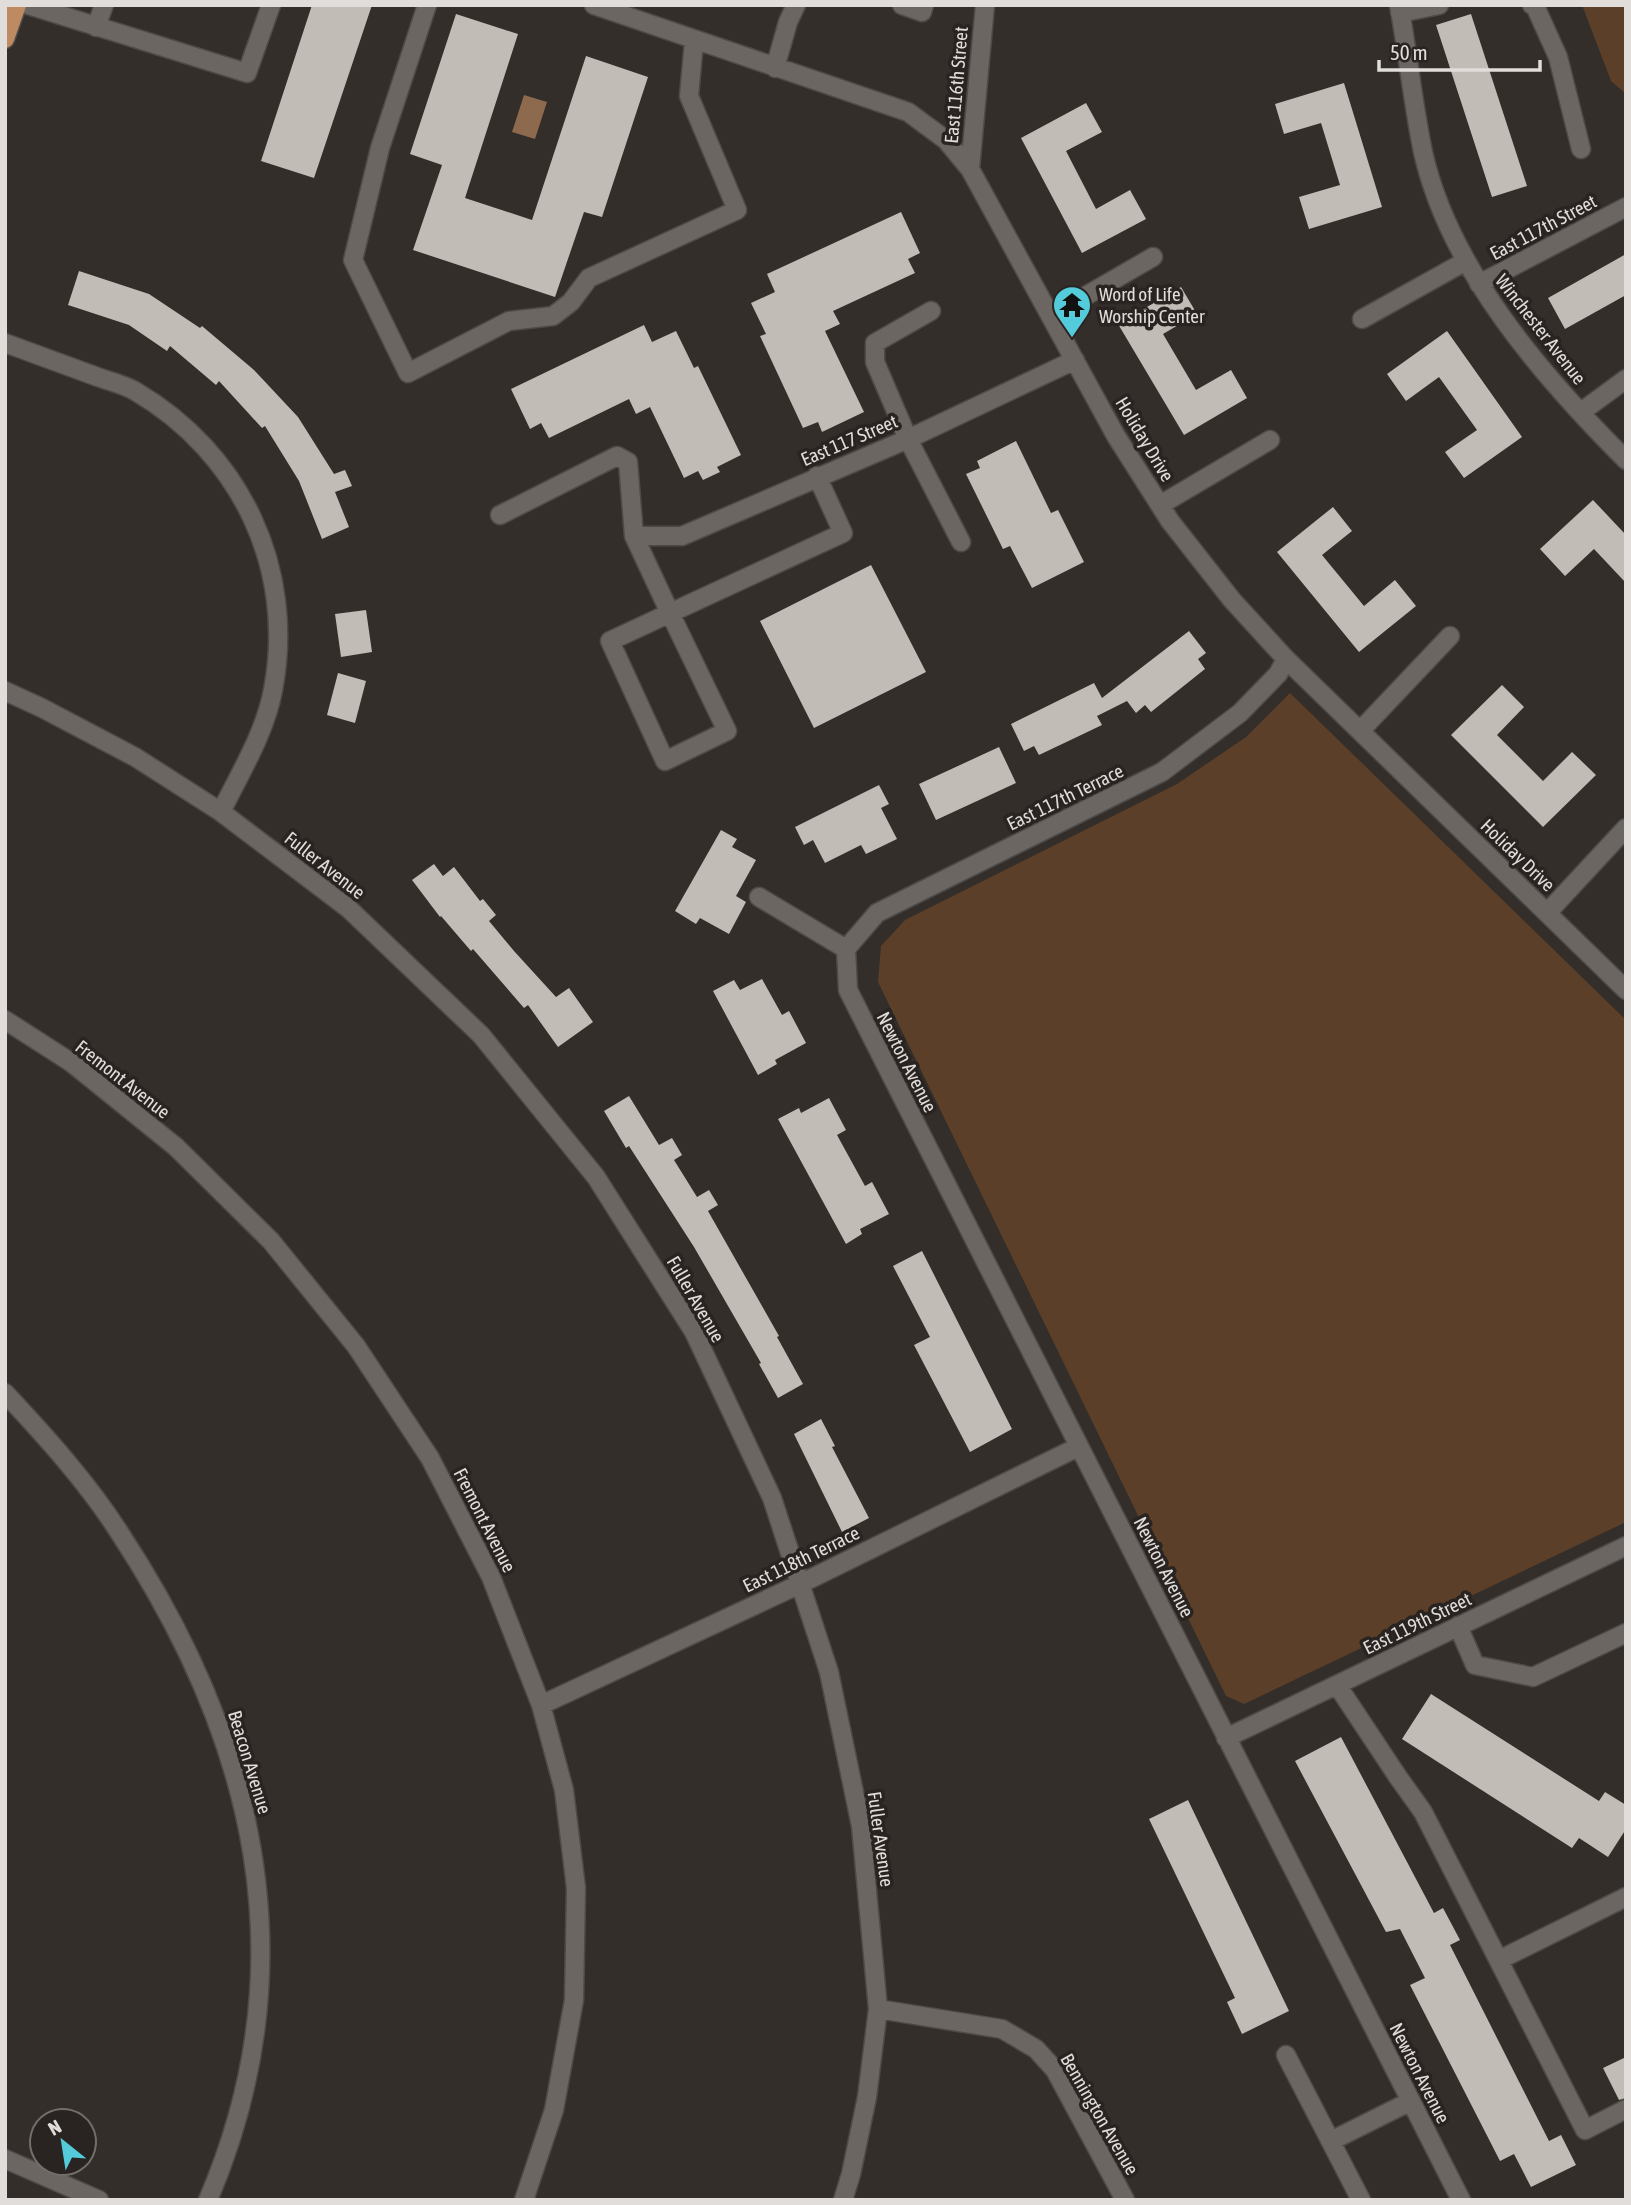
<svg xmlns="http://www.w3.org/2000/svg" width="1631" height="2205" viewBox="0 0 1631 2205" font-family="'Asap Condensed',sans-serif">
<style>
.green{fill:#5c3f28}
.water{fill:#8d694e}
.building{fill:#c2bcb7}
.lines{fill:none;stroke-linecap:round;stroke-linejoin:round}
.minor-casing{stroke:#4e4a47;stroke-width:21}
.major-casing{stroke:#4e4a47;stroke-width:21}
.minor{stroke:#6c6662;stroke-width:18}
.major{stroke:#be8a61;stroke-width:18}
.labels{text-anchor:middle;stroke-width:7;stroke-linejoin:round;paint-order:stroke}
.street-label{font-size:19px;fill:#e0ddda;stroke:#292421}
.poi-label{font-size:19px;fill:#e0ddda;stroke:#292421;text-anchor:start}
</style>
<rect width="100%" height="100%" fill="#332e2a"/>
<path class="green" d="M1582,5H1626V94L1611,81Z
M1290,693L1626,1020V1522L1244,1704L1226,1696L878,982L881,946L905,920L1177,784L1246,737Z"/>
<path class="water" d="M524,95L547,102L535,139L512,132Z"/>
<path class="building" d="M312,5H372L314,178L261,161Z
M456,14L518,34L465,198L532,220L586,56L648,77L602,217L584,212L555,297L413,250L442,165L410,154Z
M1471,14L1527,186L1492,197L1436,25Z
M1344,83L1382,207L1309,229L1299,197L1340,185L1321,123L1284,134L1275,104Z
M1086,103L1102,132L1066,151L1096,209L1130,190L1146,219L1082,253L1021,138Z
M901,212L920,253L908,259L915,273L833,311L840,324L825,331L864,412L822,432L818,422L803,428L760,336L766,334L751,303L775,292L767,274Z
M1626,254V295L1565,329L1548,298Z
M79,271L149,294L200,328L202,326L254,370L298,417L334,474L345,470L352,486L335,492L349,527L322,539L299,481L265,426L262,428L219,381L216,385L170,346L167,351L129,325L68,305Z
M1181,287L1197,314L1163,334L1196,390L1231,370L1247,398L1184,435L1118,324Z
M644,325L652,342L676,331L694,368L698,366L741,455L717,467L720,472L703,480L698,471L684,478L650,407L636,414L629,399L549,438L541,423L530,429L511,389Z
M1447,331L1522,437L1464,478L1445,452L1477,430L1439,377L1406,401L1387,374Z
M1016,441L1051,513L1058,510L1084,562L1032,588L1010,546L1003,549L966,474L980,468L977,461Z
M1593,500L1626,535V583L1594,549L1565,576L1540,549Z
M1333,507L1352,531L1322,555L1364,606L1395,580L1416,606L1359,652L1277,552Z
M871,565L926,672L814,728L760,621Z
M366,610L372,652L341,657L335,614Z
M1189,631L1206,653L1198,659L1205,669L1151,712L1145,705L1136,713L1127,701L1097,716L1102,725L1079,736L1039,755L1034,746L1024,751L1011,724L1094,683L1102,698Z
M338,673L366,681L355,723L327,715Z
M1502,685L1524,707L1497,735L1543,781L1572,752L1596,775L1543,827L1451,735Z
M999,747L1016,783L936,820L919,784Z
M879,785L889,804L881,808L897,839L866,854L861,845L825,863L813,840L804,845L795,827Z
M721,830L737,839L732,847L756,860L736,896L746,902L729,934L700,918L696,924L675,911Z
M434,864L443,876L454,867L480,901L483,899L496,915L489,921L514,951L556,997L569,988L593,1022L558,1047L528,1005L524,1008L473,949L471,951L441,916L440,917L412,880Z
M762,979L782,1015L789,1011L806,1043L775,1060L777,1064L758,1075L713,991L734,980L740,990Z
M629,1096L659,1145L672,1138L682,1155L674,1160L697,1197L709,1190L718,1205L708,1211L779,1336L777,1337L803,1384L778,1398L759,1364L761,1363L694,1247L629,1146L626,1148L604,1111Z
M829,1098L846,1130L837,1135L865,1186L872,1182L889,1214L860,1229L862,1234L846,1244L778,1119L799,1108L801,1113Z
M922,1251L1012,1429L970,1452L914,1345L930,1337L893,1266Z
M821,1419L835,1446L832,1447L869,1518L842,1532L794,1434Z
M1431,1694L1599,1801L1605,1792L1626,1805V1829L1608,1857L1579,1838L1572,1848L1402,1739Z
M1341,1737L1434,1913L1443,1908L1460,1940L1450,1945L1549,2141L1561,2135L1576,2165L1531,2187L1514,2154L1500,2161L1410,1985L1425,1978L1400,1929L1386,1932L1295,1761Z
M1188,1800L1289,2011L1242,2034L1227,2002L1235,1998L1149,1819Z
M1626,2057V2098L1619,2100L1603,2068Z"/>
<g class="lines">
<defs>
<path id="minor" d="M28,5L247,73L271,5
M427,5L380,148L353,260L408,373L509,321L553,316L571,302L589,278L737,210L689,96L694,41
M594,5L908,112L946,140L970,169L1116,436L1170,521L1232,600L1286,659L1626,990
M902,5L922,12L924,5
M1399,5C1408,54 1413,104 1423,152C1449,269 1543,377 1626,460
M1532,5L1535,6L1558,57L1581,149
M1400,13L1439,5
M96,27L104,5
M775,68L788,22L796,5
M970,169L985,5
M1479,284L1626,207
M931,311L875,343V362L908,439L961,542
M1051,316L1153,257
M1362,319L1466,261
M5,343C35,354 65,365 95,376C108,381 123,384 135,391C241,453 296,569 273,690C265,733 240,773 221,812
M1581,412L1626,379
M1160,505L1270,440
M500,515L617,456L628,462L634,536L670,613L843,533L817,476
M634,536H682L908,439L1075,360
M670,613L727,731L665,761L610,641Z
M5,691L42,708L135,757L221,812L348,908L481,1035L596,1177L694,1332L772,1498L829,1672L861,1826L878,2009L867,2097L851,2174L843,2200
M1360,731L1450,636
M759,897L846,949
M1547,913L1626,828
M846,949L848,990L1461,2200
M846,949L877,913L1162,772L1240,713L1278,674L1286,659
M5,1020L72,1063L176,1147L271,1241L356,1346L430,1458L491,1577L541,1705L564,1790L576,1888L574,2000L554,2110L524,2200
M5,1393C46,1437 87,1482 119,1532C256,1740 309,1964 208,2200
M1458,1626L1475,1665L1533,1677L1626,1633
M1337,1685L1398,1777L1423,1812L1585,2130L1626,2109
M541,1705L800,1584L1078,1447
M1226,1738L1626,1546
M1499,1960L1626,1897
M878,2009L1002,2029L1036,2049L1055,2070L1125,2200
M1286,2055L1361,2200
M1331,2141L1411,2101
M5,2159L99,2200"/>
<path id="major" d="M5,39L17,5"/>
</defs>
<use href="#minor" class="minor-casing"/>
<use href="#major" class="major-casing"/>
<use href="#minor" class="minor"/>
<use href="#major" class="major"/>
</g>
<defs>
<symbol id="temple-pin" viewBox="-11 -11 22 30"><path d="M0 17L-7.5 6A9.5 9.5 0 1 1 7.5 6Z" fill="#53cbdb" stroke="#292421"/><path d="M0-6L5-2H3V0L6.5 2.5H4V6H1.5V3h-3V6H-4V2.5H-6.5L-3 0V-2H-5Z" fill="#111"/></symbol>
</defs>
<g fill-rule="evenodd">
<use href="#temple-pin" x="1050" y="283" width="44" height="60"/>
</g>
<g class="labels">
<g class="street-label">
<text transform="translate(956 85) rotate(-85)" y="7">East 116th Street</text>
<text transform="translate(1543 227) rotate(-28)" y="7">East 117th Street</text>
<text transform="translate(1541 329) rotate(52)" y="7">Winchester Avenue</text>
<text transform="translate(1145 439) rotate(59)" y="7">Holiday Drive</text>
<text transform="translate(849 440) rotate(-23)" y="7">East 117 Street</text>
<text transform="translate(1065 797) rotate(-26)" y="7">East 117th Terrace</text>
<text transform="translate(1518 855) rotate(44)" y="7">Holiday Drive</text>
<text transform="translate(325 865) rotate(38)" y="7">Fuller Avenue</text>
<text transform="translate(907 1062) rotate(63)" y="7">Newton Avenue</text>
<text transform="translate(123 1079) rotate(38)" y="7">Fremont Avenue</text>
<text transform="translate(696 1299) rotate(60)" y="7">Fuller Avenue</text>
<text transform="translate(485 1520) rotate(63)" y="7">Fremont Avenue</text>
<text transform="translate(801 1559) rotate(-26)" y="7">East 118th Terrace</text>
<text transform="translate(1164 1567) rotate(63)" y="7">Newton Avenue</text>
<text transform="translate(1417 1623) rotate(-26)" y="7">East 119th Street</text>
<text transform="translate(250 1762) rotate(73)" y="7">Beacon Avenue</text>
<text transform="translate(881 1839) rotate(82)" y="7">Fuller Avenue</text>
<text transform="translate(1420 2073) rotate(63)" y="7">Newton Avenue</text>
<text transform="translate(1100 2114) rotate(60)" y="7">Bennington Avenue</text>
</g>
<g class="poi-label">
<text x="1099" y="301">Word of Life<tspan x="1099" dy="22">Worship Center</tspan></text>
</g>
</g>
<rect width="1631" height="2205" fill="none" stroke="#e0ddda" stroke-width="14"/>
<g transform="translate(63 2142) rotate(330)"><circle r="33" fill="#292421" stroke="#726e6b" stroke-width="2"/>
<path d="M0-5L12 26L0 18L-12 26Z" fill="#53cbdb"/>
<text y="-10" font-size="19" font-weight="bold" text-anchor="middle" fill="#e0ddda">N</text>
</g>
<path d="M1379 60v10h161v-10" fill="none" stroke="#e0ddda" stroke-width="3.5"/>
<text x="1390" y="60" font-size="21" fill="#e0ddda" stroke="#292421" stroke-width="5" paint-order="stroke">50 m</text>
</svg>
